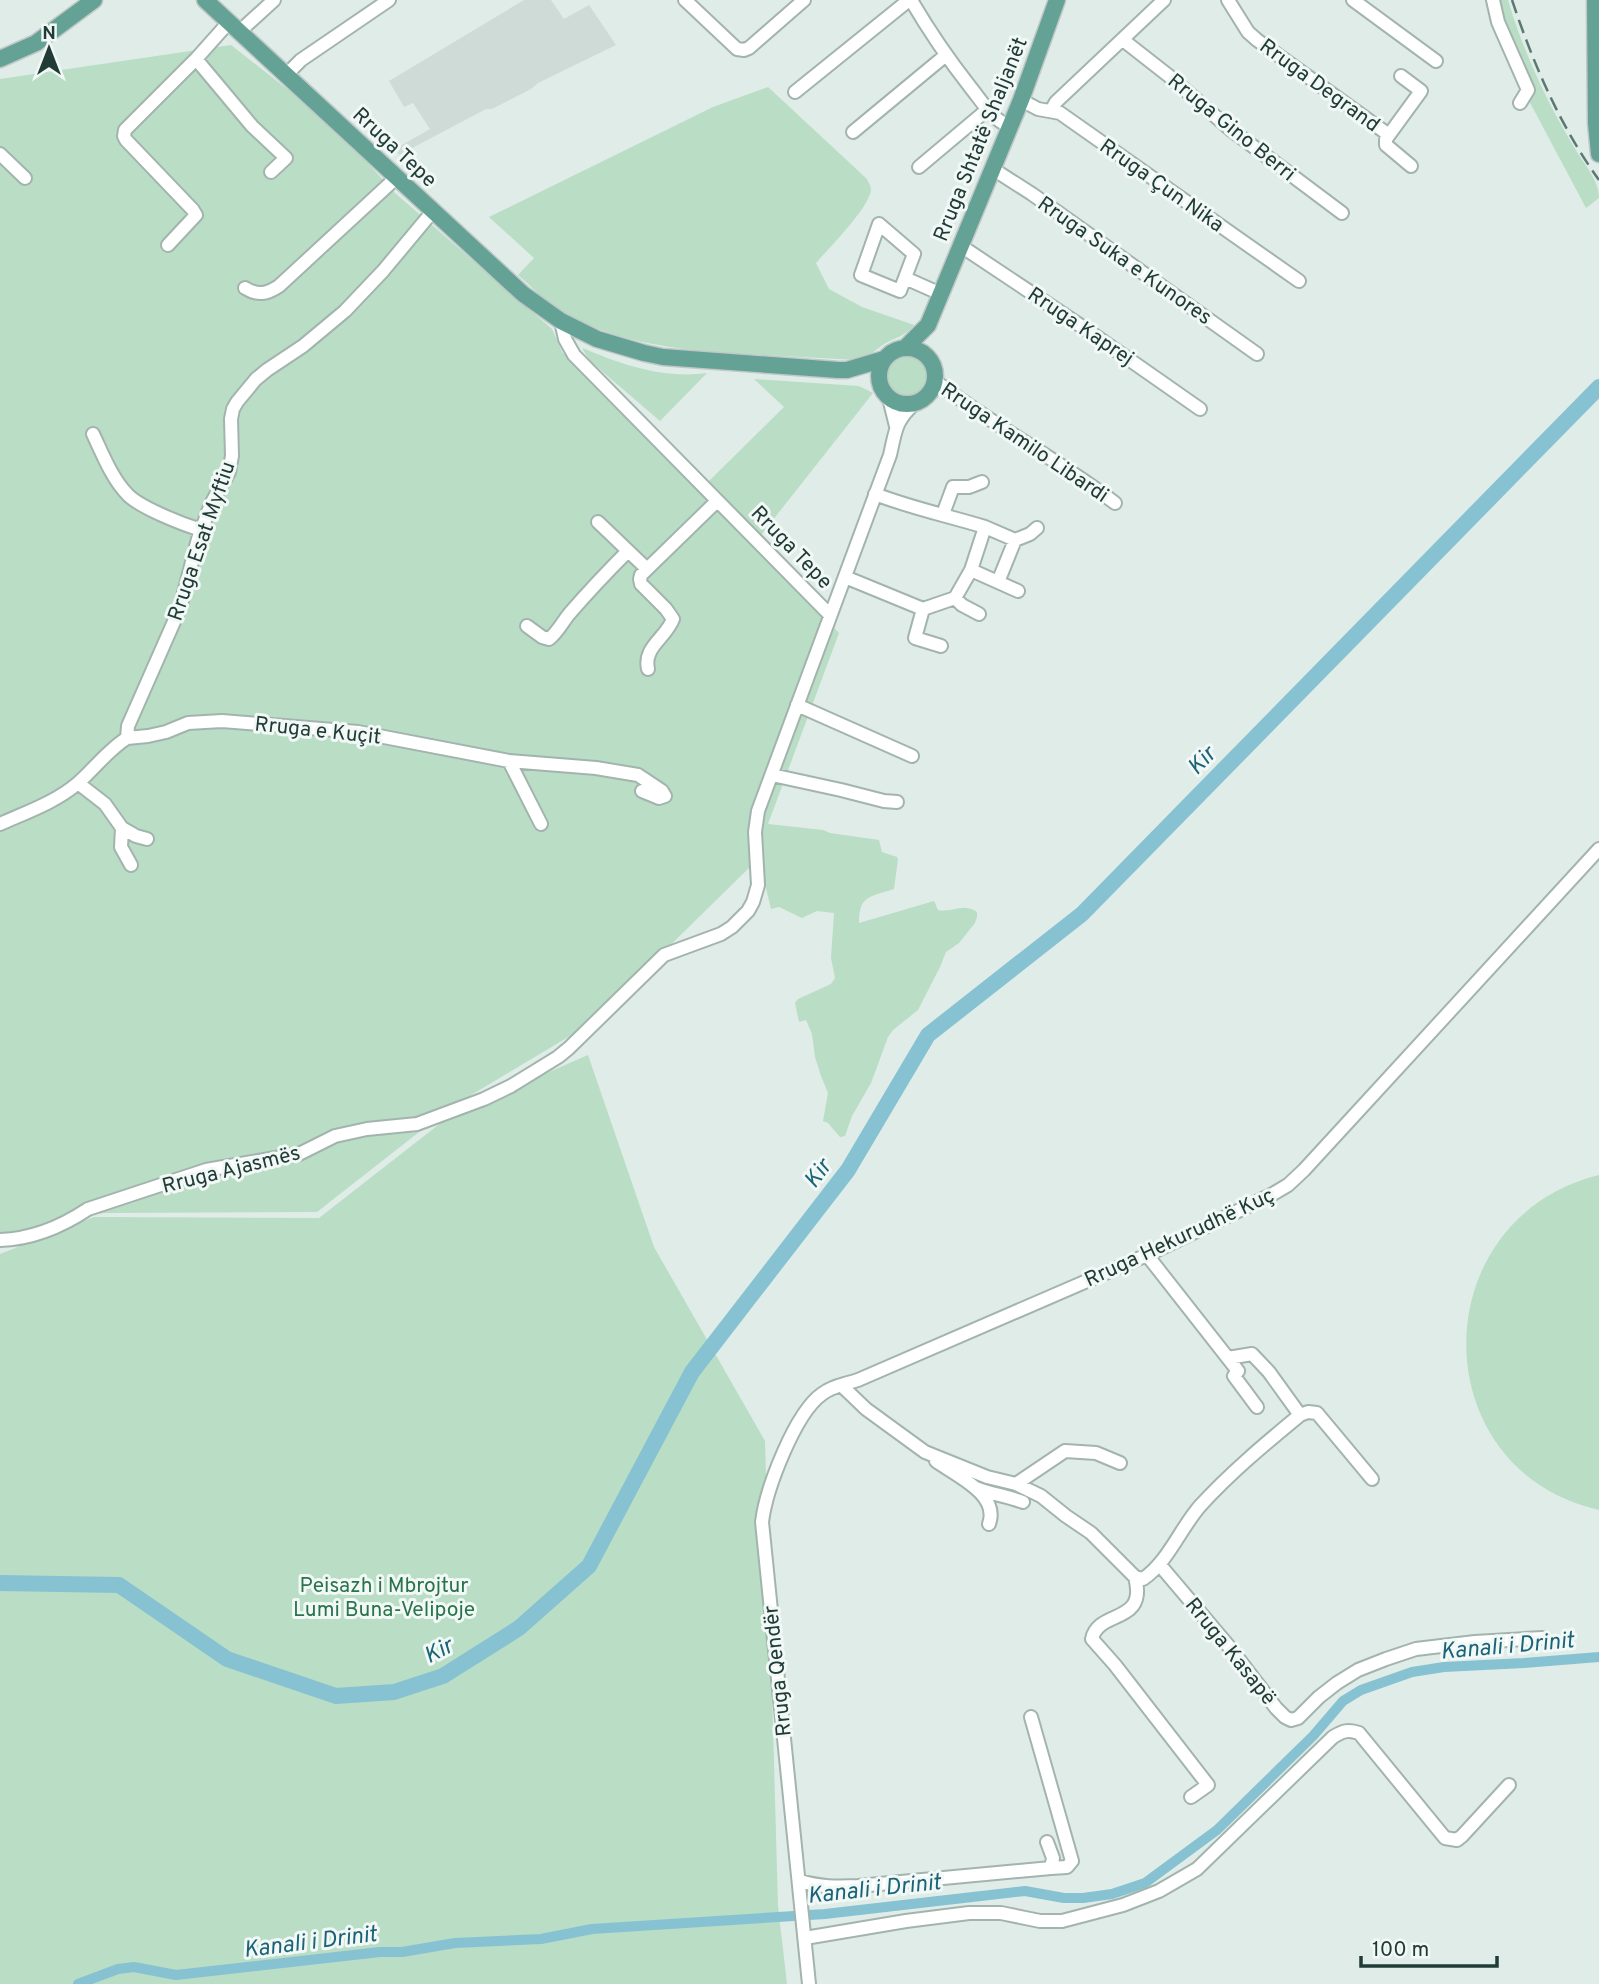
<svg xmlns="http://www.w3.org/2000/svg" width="1599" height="1984" viewBox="0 0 1599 1984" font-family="Overpass,sans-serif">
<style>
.built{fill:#cfdbd6}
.green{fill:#b9ddc5}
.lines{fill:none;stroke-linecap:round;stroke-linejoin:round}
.canal{stroke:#87c2d2;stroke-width:10}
.river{stroke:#87c2d2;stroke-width:16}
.minor-casing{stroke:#a3b4af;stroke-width:16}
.major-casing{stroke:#c1c8c7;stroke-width:19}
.minor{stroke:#fff;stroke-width:12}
.major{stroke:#64a296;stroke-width:16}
.rail{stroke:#5b7872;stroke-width:2.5;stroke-dasharray:14 7;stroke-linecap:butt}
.labels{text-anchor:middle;stroke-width:6;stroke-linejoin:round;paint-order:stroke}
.street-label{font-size:21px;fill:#213c37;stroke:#f1f8f5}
.park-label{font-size:21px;fill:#2a744b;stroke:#f1f8f5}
.water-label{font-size:23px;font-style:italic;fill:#1a6379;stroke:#f1f8f5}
</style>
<rect width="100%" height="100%" fill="#e0ece7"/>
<path class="built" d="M524,0H551L564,19L589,5L616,45L538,83L531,89L492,109H486L399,155L395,149L430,129L413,103L404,107L389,81Z"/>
<path class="green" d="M1496,0H1508C1524,54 1549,107 1579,155C1587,168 1599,182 1599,198L1586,208L1527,97L1523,73Z
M231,45L334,126L395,193L552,329L562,352L592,380L839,633L768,824L823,830L830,833L879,840L882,852L897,857L898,859L894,889C870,897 859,895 859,923L934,901L938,910C952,913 963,902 977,912V917L975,923L959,943L946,952L940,967L918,1010L893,1030L888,1037L871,1083L852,1116L845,1136L840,1137L828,1123L823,1121L828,1093L821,1076L815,1057L812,1034L806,1020L799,1022L795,1003L798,999L831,984L835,978L831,958L834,913L817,911L802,918L779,907L771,909L764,880L761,843L752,865L590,1024L451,1107L317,1212L104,1213L70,1218L0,1246V79Z
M768,87L867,179C868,182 871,186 871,189C871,206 828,249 816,263L829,289L862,307L914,325C904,337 898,336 886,343C875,349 870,358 857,360C832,359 807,357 782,356C707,352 616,350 550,304C539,295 529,284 518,275L534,258L489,217L713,107Z
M583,348C622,365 664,379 707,373L660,421L590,361L583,350Z
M885 375a21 21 0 1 1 42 0a21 21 0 1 1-42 0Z
M754,379L859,386L873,393L761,535L709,481L784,407Z
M588,1055L654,1247L765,1441L778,1906L787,1984H0V1254L94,1217L319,1218L451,1115Z
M1599,1175V1510C1422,1470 1422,1219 1599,1175Z"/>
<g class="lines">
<path class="canal" d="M78,1984L118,1969L134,1967L176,1975L380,1952H402L455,1943L541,1939L592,1929L825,1914L1025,1891L1064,1898H1083L1112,1894L1145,1883L1217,1830L1313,1736L1343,1701L1361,1690L1412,1672L1444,1667L1524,1663L1599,1657"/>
<path class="river" d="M0,1583L119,1585L227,1659L336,1696L394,1692L443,1676L519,1628L589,1566L692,1372L848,1170L928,1035L1082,914L1599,387"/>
<defs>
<path id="minor" d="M685,0L737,49L744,50L749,48L804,0
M911,0C929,31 949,60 971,88C983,103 992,119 1010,127
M1228,0L1248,32L1257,40L1389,135
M1353,0L1436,61
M1493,0L1498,22L1528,90L1520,103
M239,32L274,0
M1123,40L1169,76L1230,129L1342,213
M196,59L252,126L286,158L271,172
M286,75L301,60L389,0
M1401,76L1421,91L1386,139V145L1411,166
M795,92L909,0
M1021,100L1038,109L1060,113L1299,281
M1051,111L1056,102L1164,0
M853,132L946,55
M0,154L25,178
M919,167L988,109
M993,169L1032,194L1257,354
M879,224L914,254L900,291L861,275Z
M168,245L196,215L193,210L126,140L124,136L125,130L196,59L229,22
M961,246L1087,330L1200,409
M905,278L941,294
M245,288C258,296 267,294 279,286L397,177
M561,321L565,339L574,355L830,615
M934,380C992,425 1057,459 1115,503
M889,398L896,426
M93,434C102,453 112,479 128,495C141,508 182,524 201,530
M943,514L953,487H969L982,482
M598,522L646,568
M985,527L1015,540L998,582
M1015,540L1030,534L1037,528
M971,570L1018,591
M845,577L923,609L955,598L971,570L985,527C949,516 911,508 875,494
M955,598L962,605L979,614
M923,609L915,638L941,646
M527,626L542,637L549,639C558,632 563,621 570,613C589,591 608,571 628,551
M648,669C643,647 666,638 673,619L666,609L641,584L640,579L641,575L717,501
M797,705L912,756
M127,738L128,726L180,608L198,539L211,504L229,472L232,456L231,419L233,409L237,402L256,379L267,370L303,346L345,311L383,271L433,211
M127,738L148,736L166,732L188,723L222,721L358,732L509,761L596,768L638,775L662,791L665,796L659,798L642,791
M509,761L541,824
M772,775L841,790L884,801L897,802
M78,783L105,804L122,828L136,836L147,839
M0,824C27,812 56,802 78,783C95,768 108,750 127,738
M122,828L121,847L131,865
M0,1240C32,1239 61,1227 88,1209L206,1170L299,1154L335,1136L367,1129L417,1124L484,1099L511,1086L558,1057L569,1048L664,955L721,934L732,927L748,911L753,902L758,885L755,832L758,811L890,455C896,429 895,421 916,402
M1147,1255L1238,1371L1234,1376L1257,1407
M1228,1358L1252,1354L1269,1372L1300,1415L1308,1412L1317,1413L1372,1479
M841,1385L866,1409L925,1452L987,1477L1016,1484L1041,1496L1066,1516L1091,1533L1135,1577L1143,1579C1168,1562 1180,1529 1200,1506C1230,1473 1266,1443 1300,1415
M936,1461C955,1475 1000,1494 989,1524
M1016,1484L1065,1451L1096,1453L1120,1463
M976,1488C991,1494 1007,1496 1023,1502
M1159,1564L1231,1649L1276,1708L1285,1717L1291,1720L1298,1718L1319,1697L1337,1683L1358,1670L1386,1659L1416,1649L1475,1642L1542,1638
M1135,1577C1148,1625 1098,1609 1092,1639L1115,1665L1208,1785L1191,1797
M1031,1717L1072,1861L1067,1867L1051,1868
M800,1881C819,1887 837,1887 858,1886L1051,1868L1053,1858L1047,1842
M805,1938L906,1921L969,1913H1001L1040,1921H1062L1123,1905L1159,1891L1197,1869L1333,1737C1343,1731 1348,1729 1359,1733L1445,1838L1457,1840L1462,1836L1509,1785
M809,1984L762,1522C766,1489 795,1413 822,1394C832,1386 846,1384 858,1380L1147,1255L1271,1195L1288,1185L1304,1170L1599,849"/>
<path id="major" d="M205,0L523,294L561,321L597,339L644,353L663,357L838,370H847L884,359
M1595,0L1596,123L1599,154
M0,59L36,43L94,0
M905,348L928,325L1021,100L1057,0
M879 376a28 28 0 1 1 56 0a28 28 0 1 1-56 0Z"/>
</defs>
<use href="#minor" class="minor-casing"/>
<use href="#major" class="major-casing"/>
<use href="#minor" class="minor"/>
<use href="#major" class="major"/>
<path class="rail" d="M1512,0C1533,63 1560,126 1599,180"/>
</g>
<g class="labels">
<g class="street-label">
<text transform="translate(1320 85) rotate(36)" y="7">Rruga Degrand</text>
<text transform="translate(1232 127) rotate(39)" y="7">Rruga Gino Berri</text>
<text transform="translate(980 139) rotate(-68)" y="7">Rruga Shtatë Shaljanët</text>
<text transform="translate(395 147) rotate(43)" y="7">Rruga Tepe</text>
<text transform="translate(1162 185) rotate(35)" y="7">Rruga Çun Nika</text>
<text transform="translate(1125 260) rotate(35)" y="7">Rruga Suka e Kunores</text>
<text transform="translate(1081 326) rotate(34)" y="7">Rruga Kaprej</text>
<text transform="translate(1025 442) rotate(34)" y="7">Rruga Kamilo Libardi</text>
<text transform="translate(201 541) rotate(-71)" y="7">Rruga Esat Myftiu</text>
<text transform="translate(792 547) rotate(46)" y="7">Rruga Tepe</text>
<text transform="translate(318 730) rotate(6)" y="7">Rruga e Kuçit</text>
<text transform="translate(231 1169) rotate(-14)" y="7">Rruga Ajasmës</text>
<text transform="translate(1179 1237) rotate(-25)" y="7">Rruga Hekurudhë Kuç</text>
<text transform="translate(1231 1651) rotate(51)" y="7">Rruga Kasapë</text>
<text transform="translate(777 1671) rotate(-96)" y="7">Rruga Qendër</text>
</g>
<g class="park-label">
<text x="384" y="1592">Peisazh i Mbrojtur<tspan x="384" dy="24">Lumi Buna-Velipoje</tspan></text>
</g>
<g class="water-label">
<text transform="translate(1201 760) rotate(-46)" y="8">Kir</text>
<text transform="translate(817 1173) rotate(-53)" y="8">Kir</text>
<text transform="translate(1507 1645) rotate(-5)" y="8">Kanali i Drinit</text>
<text transform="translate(438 1650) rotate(-27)" y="8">Kir</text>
<text transform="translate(874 1888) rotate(-6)" y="8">Kanali i Drinit</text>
<text transform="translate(310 1941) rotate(-7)" y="8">Kanali i Drinit</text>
</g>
</g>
<g transform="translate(49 49)" stroke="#f1f8f5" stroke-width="5" paint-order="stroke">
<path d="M0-5L12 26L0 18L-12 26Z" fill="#213c37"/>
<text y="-10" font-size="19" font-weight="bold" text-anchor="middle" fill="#213c37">N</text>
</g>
<path d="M1361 1956v10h136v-10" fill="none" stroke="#213c37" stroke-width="3.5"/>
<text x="1372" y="1956" font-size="21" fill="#213c37" stroke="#f1f8f5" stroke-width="5" paint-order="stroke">100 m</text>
</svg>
